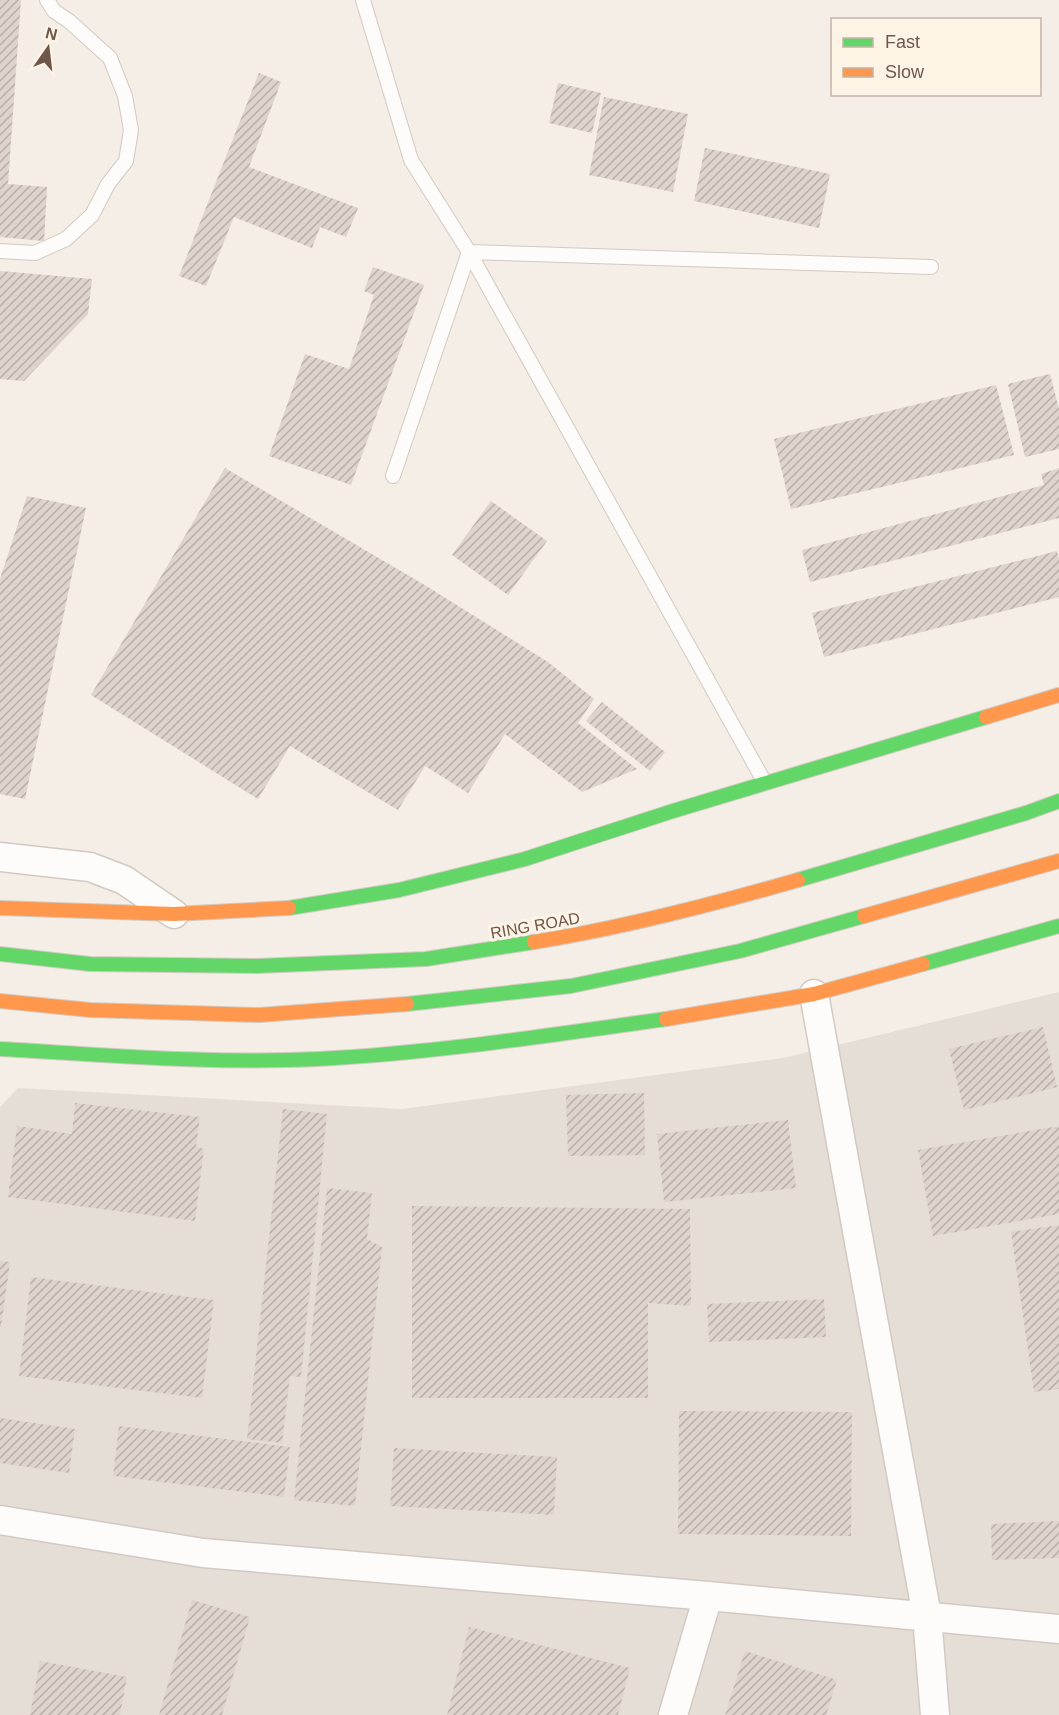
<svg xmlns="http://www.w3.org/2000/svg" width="1059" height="1715" viewBox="0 0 1059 1715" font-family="Arial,sans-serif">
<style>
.industrial{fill:#e5ded7}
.building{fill:url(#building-hatch)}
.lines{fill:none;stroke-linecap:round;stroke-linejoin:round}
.lane-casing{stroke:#d2c9c2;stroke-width:16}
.street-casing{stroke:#d2c9c2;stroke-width:31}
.fast-casing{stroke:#d3cbc3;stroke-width:16}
.slow-casing{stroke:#d3cbc3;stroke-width:16}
.lane{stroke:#fdfcfb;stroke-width:14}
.street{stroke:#fdfcfb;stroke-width:28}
.fast{stroke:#63d668;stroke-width:14}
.slow{stroke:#ff974d;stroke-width:14}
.labels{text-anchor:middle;stroke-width:6;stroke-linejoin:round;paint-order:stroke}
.street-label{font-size:16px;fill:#6e564a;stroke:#fdf4e6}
</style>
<defs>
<pattern id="building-hatch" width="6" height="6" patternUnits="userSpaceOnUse" patternTransform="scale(1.5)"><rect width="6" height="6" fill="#ddd4cc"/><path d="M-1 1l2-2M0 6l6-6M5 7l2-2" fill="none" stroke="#b7afa8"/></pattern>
</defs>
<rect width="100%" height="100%" fill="#f4eee6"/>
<path class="industrial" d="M1059,992V1715H0V1107L18,1088L402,1109L783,1058Z"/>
<path class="building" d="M0,0H21L8,184L47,187L44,241L0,237Z
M259,73L281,82L249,167L358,208L346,237L320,227L312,248L234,217L206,286L179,276Z
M558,83L601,93L592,133L549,123Z
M604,97L688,114L673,192L589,175Z
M705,148L830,174L819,228L694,201Z
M373,267L424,285L351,485L269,456L305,354L349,369L374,295L364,291Z
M0,271L92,279L88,314L24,381L0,379Z
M1050,374L1059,409V449L1025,457L1008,384Z
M996,385L1014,455L791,509L774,439Z
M225,468L423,584L548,662L594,699L578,723L637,769L582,792L505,734L468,793L425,766L398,810L290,746L258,799L91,695Z
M1059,468V518L810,582L802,550L1044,485L1041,474Z
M27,496L86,508L25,799L0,794V579Z
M491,501L547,541L508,595L452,555Z
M1057,551L1059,559V597L824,657L812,613Z
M602,702L665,752L650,771L586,721Z
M1043,1027L1057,1087L964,1110L949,1049Z
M644,1093L645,1155L568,1156L566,1095Z
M75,1103L200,1117L196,1147L204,1149L195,1221L8,1197L17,1126L72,1134Z
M283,1109L327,1114L301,1377L290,1376L282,1443L247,1439Z
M788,1120L796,1188L664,1202L657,1134Z
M1059,1126V1214L933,1236L918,1150Z
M327,1188L372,1193L367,1239L382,1247L355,1506L294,1500Z
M412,1206L690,1209L691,1306L648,1303V1398H412Z
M1059,1225V1389L1034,1392L1011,1232Z
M0,1261L10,1262L1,1327H0Z
M31,1277L214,1300L202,1398L19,1376Z
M824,1299L826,1337L709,1342L707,1304Z
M679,1411L852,1412L851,1536L678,1534Z
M0,1418L75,1429L69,1473L0,1463Z
M119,1426L290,1447L284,1497L113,1476Z
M394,1448L557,1457L554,1515L390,1506Z
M1059,1521V1558L992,1560L991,1524Z
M192,1600L250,1617L222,1715H159Z
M469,1627L630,1668L618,1715H447Z
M745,1651L837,1680L826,1715H725Z
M40,1661L127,1677L120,1715H30Z"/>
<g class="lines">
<defs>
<path id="lane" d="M363,0L411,160L469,252L765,783
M0,251L35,253L66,239L92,215L108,184L126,161L131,130L125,96L110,58L69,21L54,11L47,0
M469,252L931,267
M393,476L469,252"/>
<path id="street" d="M0,857L90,867L124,880L174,914
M814,994L927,1616L935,1715
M0,1520L203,1553L708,1596L1059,1629
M673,1715L708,1596"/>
<path id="fast" d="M798,880L1026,813L1059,801
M289,908L399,890L525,859L673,811L986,717
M0,954L90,964L257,966L426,959L534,942
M923,964L1059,926
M407,1004L571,986L740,951L864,916
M0,1049C106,1055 212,1064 318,1059C435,1053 550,1035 666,1019"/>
<path id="slow" d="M986,717L1059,695
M0,908L174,914L289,908
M864,916L1059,861
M534,942C623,928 711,905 798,880
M0,1001L90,1010L259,1015L407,1004
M666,1019L814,994L923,964"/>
</defs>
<use href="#lane" class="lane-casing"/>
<use href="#street" class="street-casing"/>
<use href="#fast" class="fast-casing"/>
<use href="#slow" class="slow-casing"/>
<use href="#lane" class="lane"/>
<use href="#street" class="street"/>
<use href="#fast" class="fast"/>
<use href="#slow" class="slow"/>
</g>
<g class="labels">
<g class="street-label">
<text transform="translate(535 925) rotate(-10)" y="6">RING ROAD</text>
</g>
</g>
<rect x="831" y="18" width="210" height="78" fill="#fdf4e6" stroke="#c4b5a8" stroke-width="1.5"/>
<rect x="843" y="38" width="30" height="9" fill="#63d668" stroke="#c4b5a8" stroke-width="1.5"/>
<text x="885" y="48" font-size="18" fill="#6e564a">Fast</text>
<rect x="843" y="68" width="30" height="9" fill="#ff974d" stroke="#c4b5a8" stroke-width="1.5"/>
<text x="885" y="78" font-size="18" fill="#6e564a">Slow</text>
<g transform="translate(48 48) rotate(14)" stroke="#fdf4e6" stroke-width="4.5" paint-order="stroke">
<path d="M0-4.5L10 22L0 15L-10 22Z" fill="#6e564a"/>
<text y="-9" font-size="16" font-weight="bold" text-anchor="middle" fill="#6e564a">N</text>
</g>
</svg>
